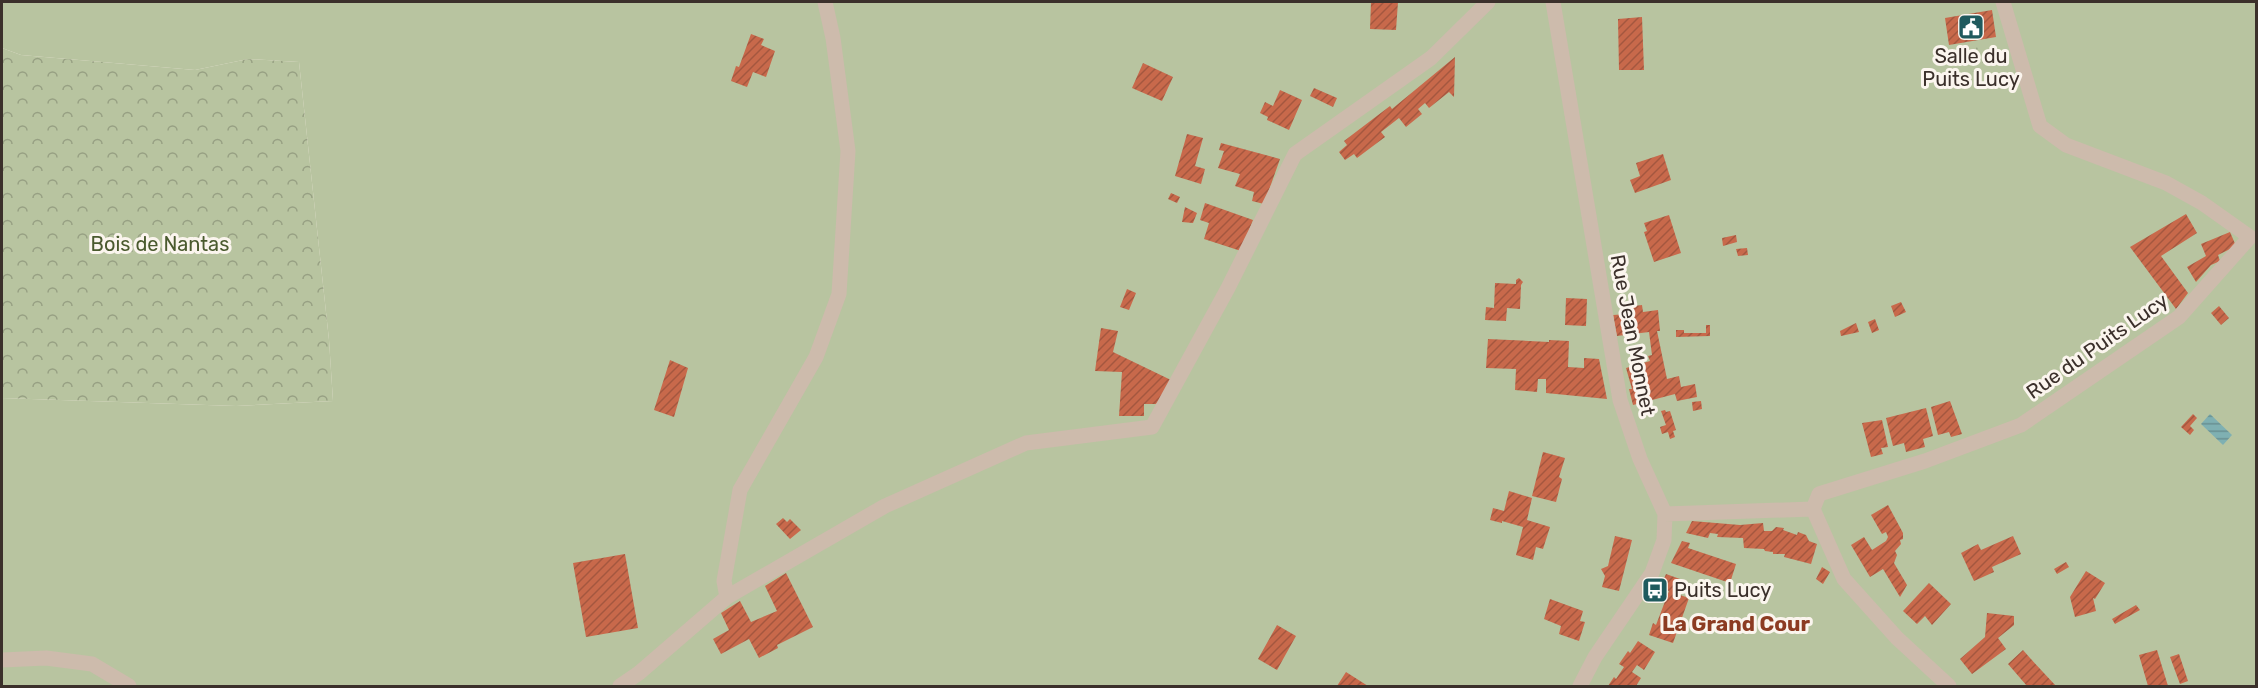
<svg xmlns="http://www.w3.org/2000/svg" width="2258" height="688" viewBox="0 0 2258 688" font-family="Rubik,sans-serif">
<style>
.grass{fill:#b8c4a0}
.forest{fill:url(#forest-crowns)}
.water{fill:url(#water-rules)}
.building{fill:url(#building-hatch)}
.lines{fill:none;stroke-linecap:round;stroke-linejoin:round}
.minor{stroke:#cdbbac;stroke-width:15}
.labels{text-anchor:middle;stroke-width:6;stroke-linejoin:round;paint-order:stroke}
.poi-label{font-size:20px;fill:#3b302b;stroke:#fbf5ee}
.park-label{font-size:20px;fill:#4a5a2e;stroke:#fbf5ee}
.street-label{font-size:20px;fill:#3b302b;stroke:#fbf5ee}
.neighbourhood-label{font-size:21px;font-weight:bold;fill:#8c3b22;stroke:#fbf5ee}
</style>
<defs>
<pattern id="forest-crowns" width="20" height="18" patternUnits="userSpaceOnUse" patternTransform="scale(1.5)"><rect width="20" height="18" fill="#b8c4a0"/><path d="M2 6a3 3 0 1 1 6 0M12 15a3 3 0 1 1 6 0" fill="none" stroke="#97a083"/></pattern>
<pattern id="water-rules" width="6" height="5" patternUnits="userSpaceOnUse" patternTransform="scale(1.5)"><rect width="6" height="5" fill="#7fb0b2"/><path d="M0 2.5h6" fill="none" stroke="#699091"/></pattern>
<pattern id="building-hatch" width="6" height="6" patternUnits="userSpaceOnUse" patternTransform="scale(1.5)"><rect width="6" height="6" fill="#c8694b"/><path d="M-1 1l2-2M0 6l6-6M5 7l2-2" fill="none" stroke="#a4573f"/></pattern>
</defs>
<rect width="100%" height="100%" fill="#f4ebe1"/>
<path class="grass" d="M2,2H2256V686H2V398L236,406L333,401L329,340L299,62L248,59L195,70L21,55L2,48Z"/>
<path class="forest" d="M1991,45L1994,69L1973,72L1964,50Z
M2,48L21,55L195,70L248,59L299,62L329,340L333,401L236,406L2,398Z"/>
<path class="water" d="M2210,414L2232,435L2223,445L2201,424Z"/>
<path class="building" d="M1371,2H1398L1396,30L1370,29Z
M1992,10L1996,37L1949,45L1945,18Z
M1642,17L1644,70H1619L1618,19Z
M751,34L764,39L761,45L775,51L766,77L753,72L747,87L731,81L736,66L739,67Z
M1455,57L1454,97L1449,92L1429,108L1425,103L1418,109L1422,114L1406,127L1399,118L1381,132L1385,137L1357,158L1354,154L1345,160L1339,152L1347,145L1344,141L1390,106L1392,109Z
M1143,63L1173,77L1162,101L1132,88Z
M1314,88L1337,98L1333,107L1310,96Z
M1280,90L1302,100L1289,130L1267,120L1268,117L1260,113L1265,102L1273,106Z
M1187,134L1203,138L1195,166L1205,169L1201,184L1175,176Z
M1221,143L1280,159L1264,204L1252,201L1254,192L1235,186L1240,174L1218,168L1224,151L1219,150Z
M1663,154L1671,180L1635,193L1630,180L1640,176L1636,163Z
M1171,193L1180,197L1177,203L1168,199Z
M1205,203L1253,220L1241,251L1204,239L1209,223L1200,220Z
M1185,207L1197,213L1193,223L1182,222Z
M2186,214L2197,233L2161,256L2188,293L2176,309L2130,247Z
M1669,215L1681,253L1654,262L1644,232L1647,231L1644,223Z
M2230,232L2236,246L2218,255L2220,261L2211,265L2196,282L2187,267L2206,256L2201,244Z
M1736,235L1737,242L1723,246L1722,238Z
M1747,248L1748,255L1738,256L1736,249Z
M1519,278L1523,282L1521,285L1520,309L1507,308L1506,321L1485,320L1486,307L1494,308L1495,283L1516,284V280Z
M1127,289L1136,293L1129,310L1120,307Z
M1566,298L1587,299L1586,326L1565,325Z
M1901,302L1906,312L1895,317L1891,306Z
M1642,305L1643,312L1658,310L1660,331H1657L1667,379L1679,376L1681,387L1695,384L1697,397L1677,401L1675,394L1633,405L1629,389H1632L1626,368L1650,361L1648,356L1652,355L1649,332L1617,336L1613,315L1628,314L1627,307Z
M2219,306L2229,318L2221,325L2211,313Z
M1875,319L1879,330L1872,333L1868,322Z
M1856,323L1859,332L1841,336L1840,331Z
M1706,325H1710V336L1676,337V330H1684V333H1706Z
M1101,328L1118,331L1113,352L1173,381L1156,404H1144V416H1119L1122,372L1095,371Z
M1488,339L1549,342V340L1569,341L1568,367L1584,368V358L1599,359L1607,399L1546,393V379H1538L1537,392L1515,390L1516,369L1486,368Z
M670,360L688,368L674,417L654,410Z
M1701,401L1702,409L1693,411L1692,402Z
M1950,401L1962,434L1951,437L1949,432L1938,435L1931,407Z
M1926,408L1933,436L1923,439L1925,447L1906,452L1904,443L1893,446L1886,418Z
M1665,410L1666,412L1670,411L1676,430L1673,431L1675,437L1670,439L1668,432L1662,434L1660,427L1666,425L1661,411Z
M2193,414L2197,418L2190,426L2194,430L2190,435L2181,427Z
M1882,420L1888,447L1881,448L1883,454L1871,457L1862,423Z
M1543,452L1565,458L1559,477L1562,479L1556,502L1532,496Z
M1509,491L1532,498L1527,520L1550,527L1543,549L1536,547L1533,560L1516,555L1523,527L1502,521V523L1490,520L1493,508L1504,511Z
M1888,505L1903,533V539L1900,540L1901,544L1895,551L1897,555L1894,563L1907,585L1900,597L1883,569L1870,577L1851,545L1864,537L1872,550L1886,541L1888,537L1886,532L1882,534L1871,515Z
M783,518L787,522L790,519L801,530L790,539L776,524Z
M1692,521L1740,525L1763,523L1764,531H1772L1776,527L1784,528L1783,530L1797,535L1798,532L1806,535L1809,541L1817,544L1811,564L1784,557L1785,554H1773V552L1765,551L1764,549L1744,548L1743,538L1717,537L1718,534L1710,533L1708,538L1686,533Z
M1615,536L1632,540L1619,591L1602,587L1605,576L1601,569L1608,566Z
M2013,536L2021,554L1992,567L1994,572L1974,581L1961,553L1978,544L1981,550Z
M1682,541L1690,543L1688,548L1736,564L1730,583L1671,563Z
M625,554L638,628L586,637L573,563Z
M2066,562L2069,567L2057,574L2054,569Z
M1822,567L1830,572L1823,584L1816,579Z
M2086,571L2105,583L2095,599L2093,598L2096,611L2075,617L2070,597Z
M786,573L813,627L777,645L778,648L759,658L749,639L721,654L713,639L729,630L721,613L740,601L751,622L777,611L765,586Z
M1666,574L1680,579L1674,593L1689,598L1673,643L1649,635L1653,623L1656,625L1669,591L1660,588Z
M1929,583L1951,604L1932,625L1925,616L1917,624L1903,611Z
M1550,599L1583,611L1580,621L1585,622L1579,641L1559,634L1561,626L1544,619Z
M2136,605L2140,610L2115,624L2112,619Z
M1987,613L2014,616V625L1998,638L2006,649L1972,674L1960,659L1985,637Z
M1277,625L1296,636L1277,670L1258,659Z
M1638,641L1655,652L1644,670L1637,665L1632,672L1641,678L1636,686H1608L1614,677L1616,679L1624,667L1619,664L1628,651L1630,653Z
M2023,650L2030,658L2056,686H2027L2008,664Z
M2157,650L2168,686H2148L2139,655Z
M2179,654L2188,681L2180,684L2170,657Z
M1346,672L1368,686H1337Z"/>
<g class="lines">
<path class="minor" d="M1553,2L1620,400L1640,459L1665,514L1664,540L1652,573L1595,657L1580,686
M1813,509L1819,494L1925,461L2021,425L2179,317L2250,237L2202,203L2166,183L2066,145L2040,126L2003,2
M1813,509L1844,579L1897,638L1949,686
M1665,514L1813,509
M727,597L724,581L740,490L816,357L839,294L848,151L833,38L825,2
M2,660L46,658L92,664L129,686
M620,686L639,673L727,597L885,506L1026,443L1152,427L1228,288L1295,154L1431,58L1488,2"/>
</g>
<defs>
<symbol id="civic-square" viewBox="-11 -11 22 22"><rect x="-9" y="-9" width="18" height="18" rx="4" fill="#1f5a5e" stroke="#fbf5ee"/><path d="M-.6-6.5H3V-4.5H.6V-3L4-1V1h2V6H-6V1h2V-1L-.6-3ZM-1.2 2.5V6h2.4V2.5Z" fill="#fff"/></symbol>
<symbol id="bus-square" viewBox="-11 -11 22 22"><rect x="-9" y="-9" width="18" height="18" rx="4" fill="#1f5a5e" stroke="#fbf5ee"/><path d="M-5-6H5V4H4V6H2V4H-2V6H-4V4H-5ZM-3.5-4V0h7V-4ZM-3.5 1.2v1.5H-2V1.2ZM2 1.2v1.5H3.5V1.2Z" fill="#fff"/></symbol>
</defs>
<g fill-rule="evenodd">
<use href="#civic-square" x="1956" y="12" width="30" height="30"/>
<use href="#bus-square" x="1640" y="575" width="30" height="30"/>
</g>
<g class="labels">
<g class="poi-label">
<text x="1971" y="63">Salle du<tspan x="1971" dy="23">Puits Lucy</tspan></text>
<text x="1674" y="597" text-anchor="start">Puits Lucy</text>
</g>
<g class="park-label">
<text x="160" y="251">Bois de Nantas</text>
</g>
<g class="street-label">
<text transform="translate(1633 335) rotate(79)" y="7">Rue Jean Monnet</text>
<text transform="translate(2097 346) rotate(-35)" y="7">Rue du Puits Lucy</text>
</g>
<g class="neighbourhood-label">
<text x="1736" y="631">La Grand Cour</text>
</g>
</g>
<rect width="2258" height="688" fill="none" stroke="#3b302b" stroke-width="6"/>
</svg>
